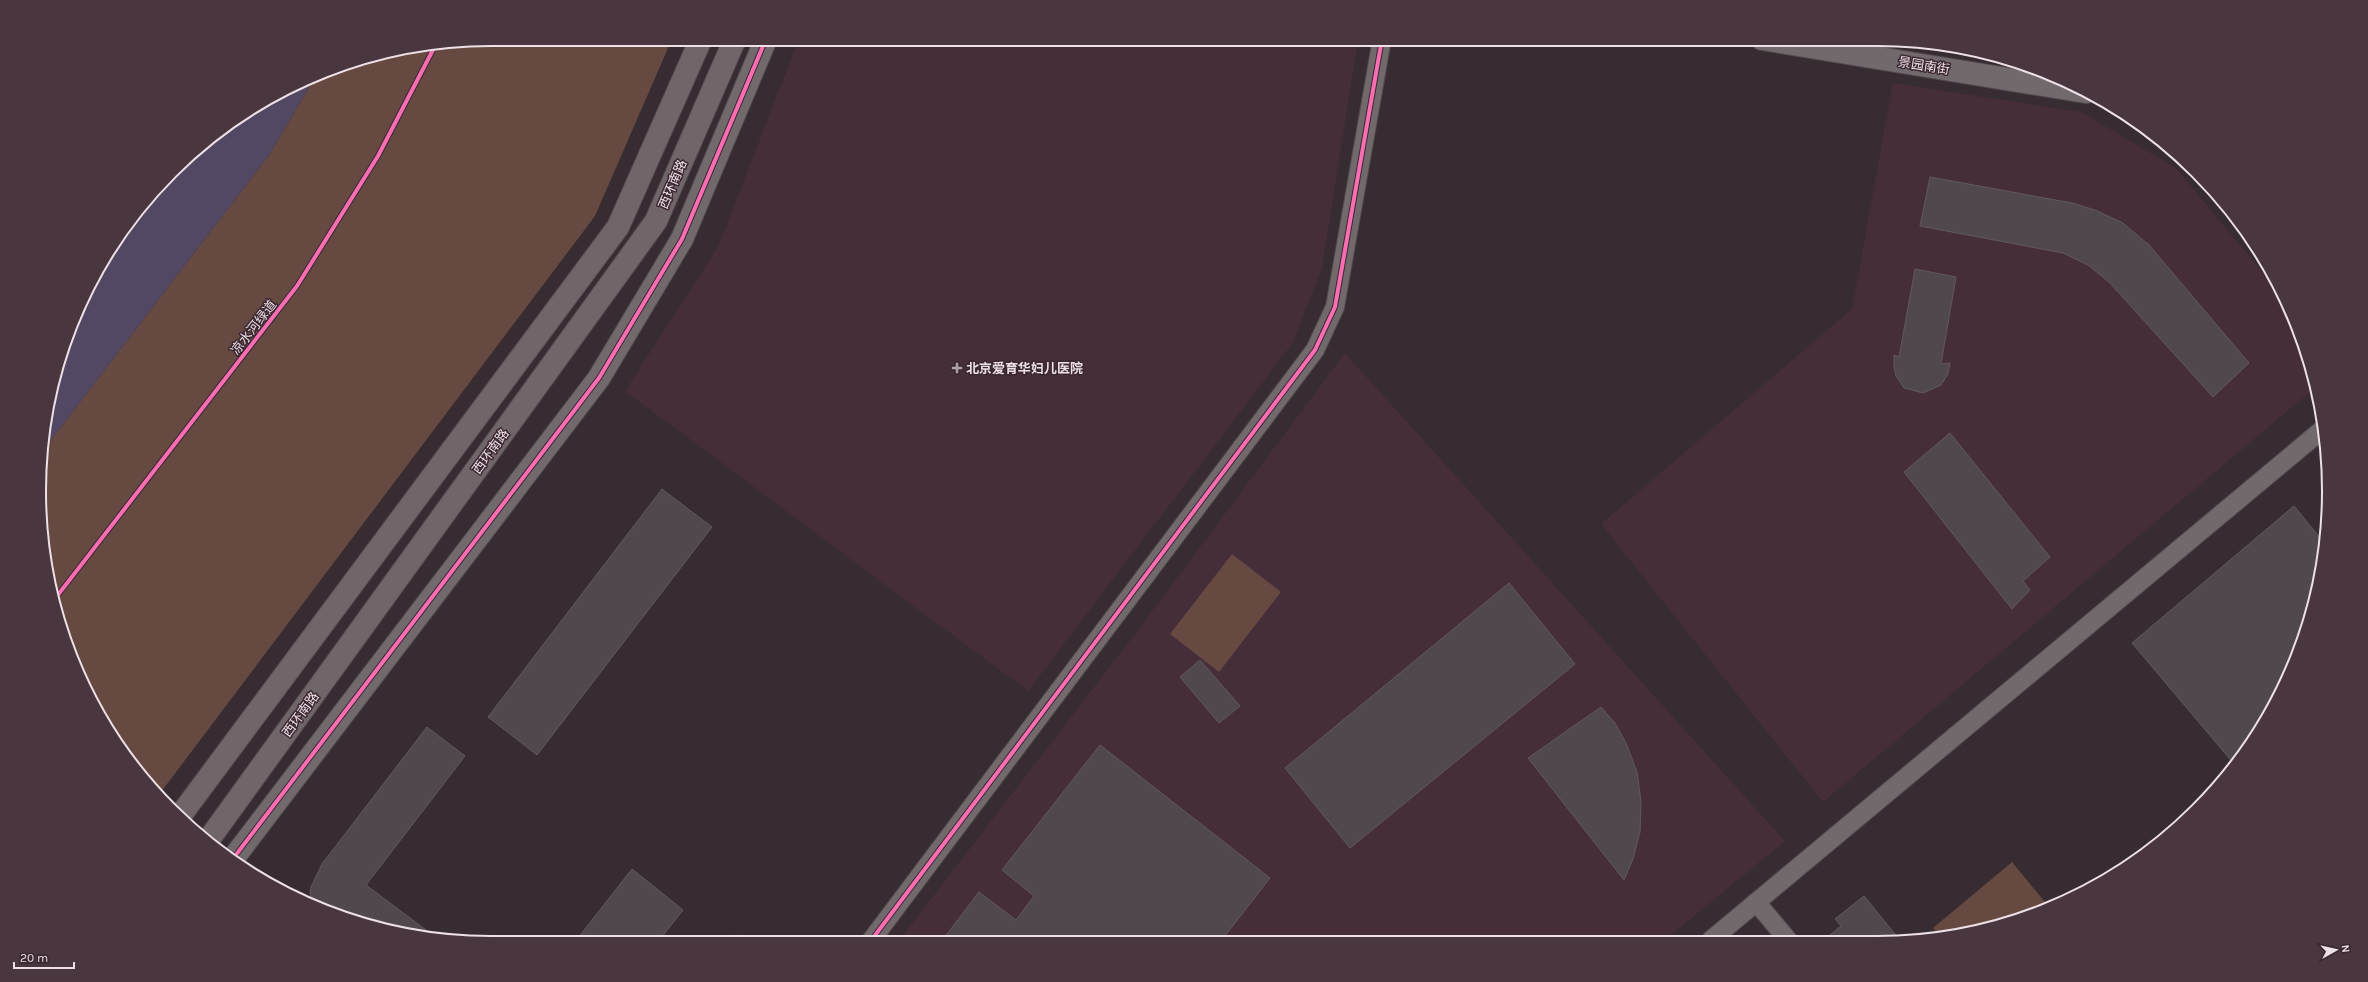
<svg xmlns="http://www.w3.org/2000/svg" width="2368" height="982" viewBox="0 0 2368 982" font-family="Karla,'Noto Sans SC',sans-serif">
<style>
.built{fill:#462d3a}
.green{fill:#664941}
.water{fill:#524863}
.building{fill:#51484f;stroke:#61595e}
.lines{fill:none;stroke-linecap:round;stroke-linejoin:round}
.minor-casing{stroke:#534a4f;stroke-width:20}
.tertiary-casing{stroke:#534a4f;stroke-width:24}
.secondary-casing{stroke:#534a4f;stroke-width:24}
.minor{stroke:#72696d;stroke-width:18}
.tertiary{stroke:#72696d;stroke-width:22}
.secondary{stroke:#706669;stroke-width:22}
.cycleway-casing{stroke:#3b2731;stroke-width:6}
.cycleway{stroke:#f96db3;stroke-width:4}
.poi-dot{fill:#ada1a7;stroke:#3b2731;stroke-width:1.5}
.labels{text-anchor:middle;stroke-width:3;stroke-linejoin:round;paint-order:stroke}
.street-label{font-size:13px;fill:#ede0e6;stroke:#3b2731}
.poi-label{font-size:13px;font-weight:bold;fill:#ede0e6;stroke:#3b2731;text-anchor:start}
.rim{fill:none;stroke:#ede0e6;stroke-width:2}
</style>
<rect width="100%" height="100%" fill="#372c31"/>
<path class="built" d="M799,39H1358L1322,268L1292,344L1028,691L625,391L718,247Z
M1893,83L2081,112L2176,168L2285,299L2314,374L2316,387L1823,802L1601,524L1852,309Z
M1345,353L1785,841L1665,940L898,942L1131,639Z"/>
<path class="green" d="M491,39H672L595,216L158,796L151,789C134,765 114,742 100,717C53,639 36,543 41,453L269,155L315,77L345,63L403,48Z
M1232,554L1281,592L1219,672L1170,634Z
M2012,862L2049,907L1994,928L1942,938L1933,928Z
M736,934L746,942H730Z"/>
<path class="water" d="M315,77L269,155L41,453L43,432L63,345L99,265L151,193L193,151L265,99Z"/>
<path class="building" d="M1930,177L2072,203L2095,210L2123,223L2149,245L2249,363L2213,397L2109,282L2088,265L2063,253L1920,226Z
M1915,269L1956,277L1941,364L1950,363L1948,374L1941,385L1923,393L1904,388L1896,376L1894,366V355L1899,357Z
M1950,433L2050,557L2023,581L2030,590L2012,609L1904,472Z
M662,489L712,527L537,755L488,717Z
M2294,506L2325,544L2305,636L2253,742L2234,764L2132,643Z
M1509,583L1575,664L1350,848L1285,768Z
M1200,660L1240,706L1219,723L1180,677Z
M1601,707L1615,723L1626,743L1637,772L1641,802L1640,832L1633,859L1624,880L1528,758Z
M427,727L465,756L366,885L438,939L346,919L315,904L310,894L311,887L322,864Z
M1100,745L1270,878L1221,941L941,942L979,892L1016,920L1034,896L1002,870Z
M632,869L683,910L657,943H574Z
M1864,896L1899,939H1825L1841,926L1835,919Z"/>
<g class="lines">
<defs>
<path id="minor" d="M1756,902L1788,940
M1711,940L2323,429
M870,942L1315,350L1335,307L1382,39"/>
<path id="tertiary" d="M1762,39L2086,92
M232,860L599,378L682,239L766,39"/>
<path id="secondary" d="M180,816L618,227L701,39
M207,842L656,221L735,39"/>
</defs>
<use href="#minor" class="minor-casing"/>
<use href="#tertiary" class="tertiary-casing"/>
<use href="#secondary" class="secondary-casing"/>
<use href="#minor" class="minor"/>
<use href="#tertiary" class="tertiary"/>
<use href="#secondary" class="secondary"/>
<defs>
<path id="cycleway" d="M54,600L297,286L378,156L436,44
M232,860L599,378L682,239L766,39
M870,942L1315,350L1335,307L1382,39"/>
</defs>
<use href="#cycleway" class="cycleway-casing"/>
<use href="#cycleway" class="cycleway"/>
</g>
<path class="poi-dot" d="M955 362h4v4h4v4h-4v4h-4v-4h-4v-4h4z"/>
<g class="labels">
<g class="street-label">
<text transform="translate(1924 65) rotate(9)" y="5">景园南街</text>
<text transform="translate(672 184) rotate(-67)" y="5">西环南路</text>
<text transform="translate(253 327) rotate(-52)" y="5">凉水河绿道</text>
<text transform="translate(490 451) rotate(-54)" y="5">西环南路</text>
<text transform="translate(300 714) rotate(-54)" y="5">西环南路</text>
</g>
<g class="poi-label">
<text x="966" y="373">北京爱育华妇儿医院</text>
</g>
</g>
<path d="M0 0H2368V982H0ZM491 46H1877A445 445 0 0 1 2322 491V491A445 445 0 0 1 1877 936H491A445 445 0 0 1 46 491V491A445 445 0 0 1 491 46Z" fill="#49363f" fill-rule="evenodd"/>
<path class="rim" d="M491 46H1877A445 445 0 0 1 2322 491V491A445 445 0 0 1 1877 936H491A445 445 0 0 1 46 491V491A445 445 0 0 1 491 46Z"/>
<g transform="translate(2336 950) rotate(82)" stroke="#3b2731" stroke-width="3" paint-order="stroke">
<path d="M0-3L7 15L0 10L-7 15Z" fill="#ede0e6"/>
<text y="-6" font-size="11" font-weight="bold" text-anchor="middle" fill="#ede0e6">N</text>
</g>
<path d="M14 962v6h60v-6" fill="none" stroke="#ede0e6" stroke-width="2"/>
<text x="20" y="962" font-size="12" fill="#ede0e6" stroke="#3b2731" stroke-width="3" paint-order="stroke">20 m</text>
</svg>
